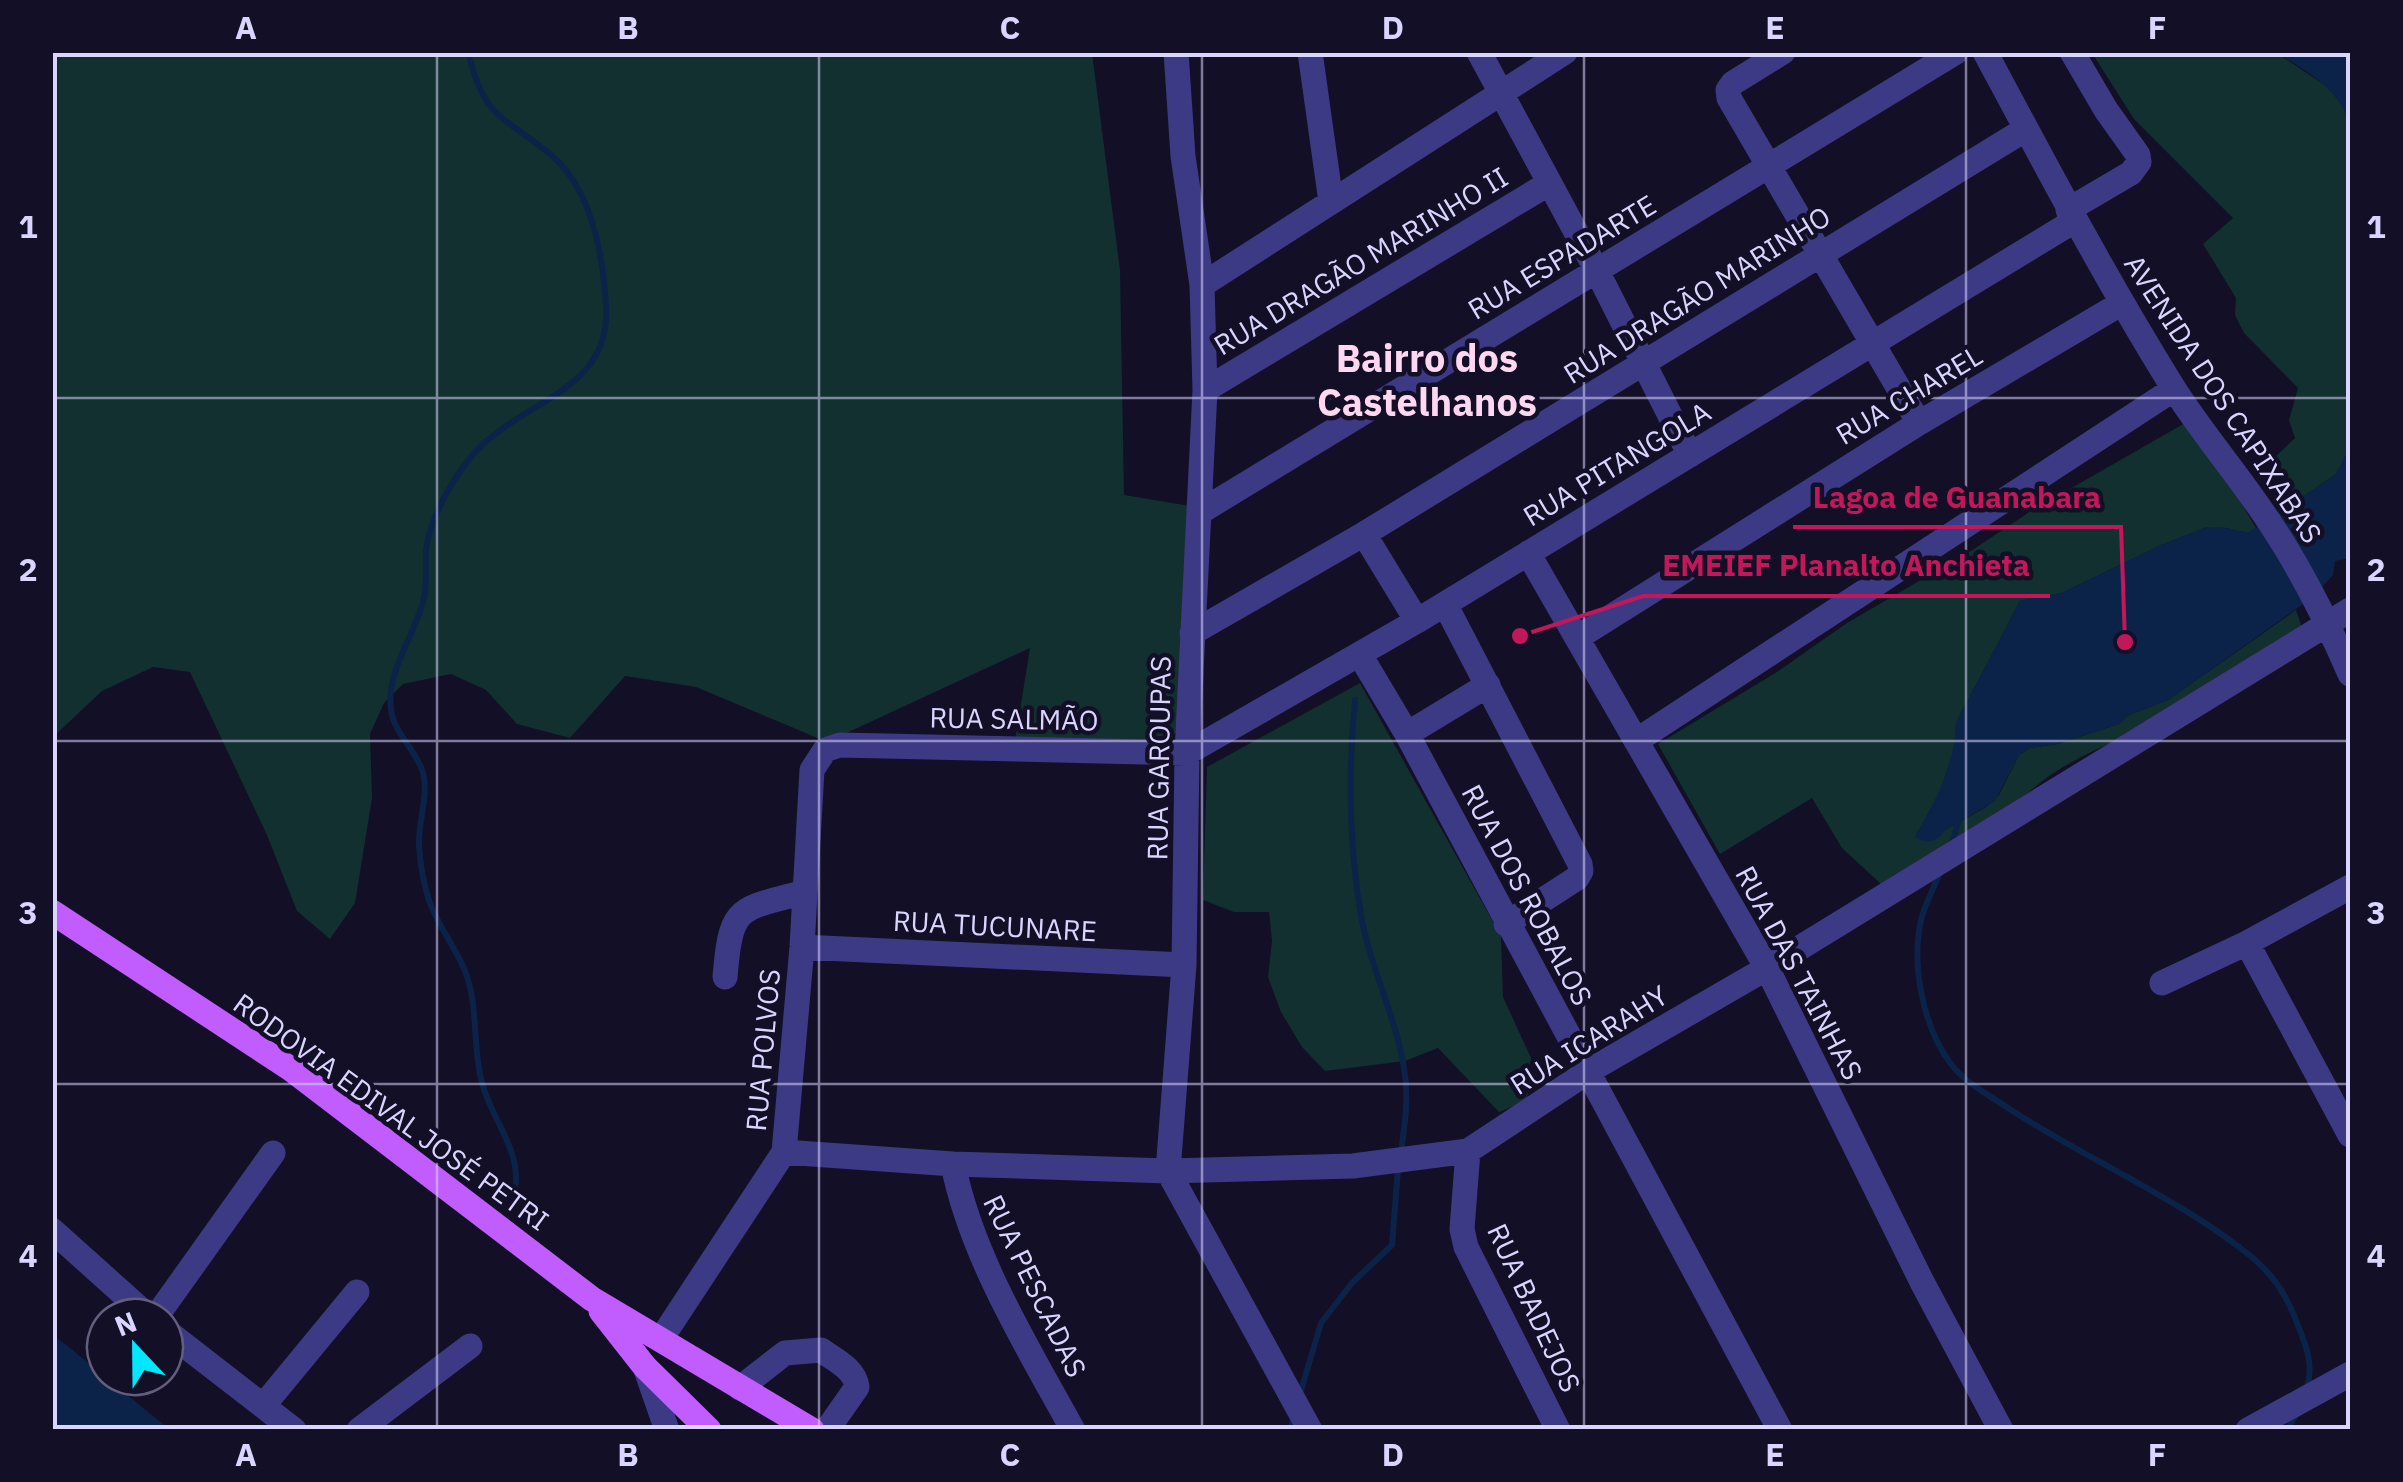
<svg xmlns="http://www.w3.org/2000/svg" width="2403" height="1482" viewBox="0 0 2403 1482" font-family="'IBM Plex Sans',sans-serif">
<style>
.green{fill:#12302f}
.water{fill:#0c2349}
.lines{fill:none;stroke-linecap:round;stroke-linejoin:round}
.stream{stroke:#0c2349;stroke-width:6}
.minor{stroke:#3d3a85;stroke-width:25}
.major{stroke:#c15cff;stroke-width:25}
.grid{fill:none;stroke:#d9d5ff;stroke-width:2.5;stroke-opacity:0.55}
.labels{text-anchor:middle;stroke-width:9;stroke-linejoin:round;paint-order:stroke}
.street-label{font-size:28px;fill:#d9d5ff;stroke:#130f26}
.district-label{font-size:38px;font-weight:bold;fill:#ffd7f0;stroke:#130f26}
.leader{fill:none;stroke:#c2185b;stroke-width:4}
.callout-dot{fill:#c2185b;stroke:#130f26;stroke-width:4}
.callout-label{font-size:30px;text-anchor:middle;font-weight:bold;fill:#c2185b;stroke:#130f26;stroke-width:9;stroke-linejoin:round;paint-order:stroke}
.neatline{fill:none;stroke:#d9d5ff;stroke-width:4}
.grid-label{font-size:32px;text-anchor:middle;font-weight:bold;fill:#d9d5ff}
</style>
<rect width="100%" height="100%" fill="#130f26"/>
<path class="green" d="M53,53H1092L1120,270L1124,495L1196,507L1182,725L1169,741H1015L1030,648L827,742L696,687L625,676L570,738L517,724L486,690L451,674L403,684L384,703L370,734L372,798L355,903L330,939L297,911L267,835L190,672L153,667L102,691L53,737Z
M2092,53H2277L2332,90L2342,102L2350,125V448L2336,474L2295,502L2276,456L2295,438L2289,420L2298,388L2244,333L2235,315L2236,298L2203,244L2233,218L2134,119Z
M2192,419L2256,528L2248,533L2221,527H2207L2159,546L2062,593L2020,601L1956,723L1955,746L1940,792L1915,837L1945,830L1986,807L1999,795L2019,755L2030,748L2058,744L2119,724L2129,715L2168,700L2296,610L2302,628C2256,657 2211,689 2164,716C2116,744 2062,758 2023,798L1881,884L1842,848L1812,798L1720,854L1658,744L1777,672L1847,623L1974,549L2028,513Z
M1360,683L1501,936L1503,997L1531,1058L1527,1101L1499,1112L1438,1048L1405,1061L1325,1071L1302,1047L1281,1012L1268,977L1272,941L1269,912H1234L1203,900L1207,767Z"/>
<path class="water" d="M2277,53H2350V125C2340,89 2307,71 2277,53Z
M2350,448V558L2335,561L2333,575L2313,597L2168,700L2129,715L2119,724L2058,744L2030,748L2019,755L1995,801L1945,830C1938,842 1927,845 1915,837C1935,801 1955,766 1956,723L2020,601L2062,593L2159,546L2207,527H2221L2248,533L2335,475Z
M52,1335L65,1344L169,1429H53Z"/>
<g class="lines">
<path class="stream" d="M468,52C485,120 501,114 550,154C592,188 603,256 606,306C611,382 541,397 494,435C473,451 455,476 443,500C436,513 428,534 426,550C425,567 428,586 423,602C413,638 386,672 391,710C394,733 415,749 422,770C430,792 418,821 419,845C420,861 423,881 428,897C435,922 455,946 465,971C479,1006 472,1047 482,1083C491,1118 522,1151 515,1189
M1355,700C1348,772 1349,850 1362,921C1372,971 1396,1018 1404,1068C1409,1096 1405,1124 1401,1152
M1951,845L1961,814
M1941,870C1935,886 1925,903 1921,920C1911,965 1923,1027 1951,1064C1966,1084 1991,1096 2011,1110C2077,1153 2149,1185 2214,1229C2255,1258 2279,1274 2297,1323C2306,1345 2314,1364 2307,1388
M1300,1394L1321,1323L1352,1283L1392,1245L1398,1169
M1290,1430L1294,1416
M2287,1430L2297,1413"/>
<path class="minor" d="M1176,52L1183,156L1202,285L1205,390L1187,753L1184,965L1168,1171L1310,1430
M1310,52L1331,202
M1479,52L1597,271L1690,455
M1783,52L1733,83L1728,90L1729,98L1919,423
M1985,52C2045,164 2104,276 2171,384C2200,431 2238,474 2268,520C2301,569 2327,621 2350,674
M2068,210L2131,173L2139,162L2138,155L2106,110L2072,52
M1202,285L1565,52
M1205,390L1548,184
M1200,512L1956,52
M1364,534L1417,621
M1528,553L1767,968L1922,1282L2001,1430
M1445,604L1580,864L1581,871L1577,878L1506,924
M1192,633L1364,534L2026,129
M1577,638L1919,423L2122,303
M1360,655L1407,734L1780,1430
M1407,734L1488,685
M1636,741L2174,389
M2247,943L2350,1135
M802,947L1184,965
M725,977C731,904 738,910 805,892
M2162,983L2247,943L2350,887
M1468,1151L1462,1229L1466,1247L1558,1430
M784,1152L953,1164L1168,1171L1353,1166L1468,1151L1589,1071L1767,968L2350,610
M953,1164C971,1256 1028,1348 1073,1430
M52,1230L149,1317
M156,1317L273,1153
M165,1330L294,1430
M661,1339L784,1152L802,947L812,770L825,750L840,745L1187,753L1417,621L2074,221
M645,1367L667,1430
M740,1388L785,1353L821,1350C835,1360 855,1369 857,1387L827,1430
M263,1406L357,1292
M359,1430L470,1346
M2248,1430L2350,1374"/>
<path class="major" d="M52,912L291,1069L592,1299L812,1430
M601,1311L645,1367L709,1430"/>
</g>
<path class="grid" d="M437,52V1430M819,52V1430M1202,52V1430M1584,52V1430M1966,52V1430M52,398H2350M52,741H2350M52,1084H2350"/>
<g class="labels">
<g class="street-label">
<text transform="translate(1562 257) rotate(-31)" y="10">RUA ESPADARTE</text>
<text transform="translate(1361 261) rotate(-31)" y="10">RUA DRAGÃO MARINHO II</text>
<text transform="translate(1697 295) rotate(-32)" y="10">RUA DRAGÃO MARINHO</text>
<text transform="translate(1909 395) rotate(-31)" y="10">RUA CHAREL</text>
<text transform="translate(2223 399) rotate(57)" y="10">AVENIDA DOS CAPIXABAS</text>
<text transform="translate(1617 464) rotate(-31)" y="10">RUA PITANGOLA</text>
<text transform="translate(1014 719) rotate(1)" y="10">RUA SALMÃO</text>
<text transform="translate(1159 758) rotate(-89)" y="10">RUA GAROUPAS</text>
<text transform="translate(1527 895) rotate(62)" y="10">RUA DOS ROBALOS</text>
<text transform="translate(995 926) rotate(3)" y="10">RUA TUCUNARE</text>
<text transform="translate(1799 973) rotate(62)" y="10">RUA DAS TAINHAS</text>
<text transform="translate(1589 1040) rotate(-32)" y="10">RUA ICARAHY</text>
<text transform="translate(763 1050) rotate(-85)" y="10">RUA POLVOS</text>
<text transform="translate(391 1112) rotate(36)" y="10">RODOVIA EDIVAL JOSÉ PETRI</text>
<text transform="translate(1035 1286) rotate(64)" y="10">RUA PESCADAS</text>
<text transform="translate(1534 1308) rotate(65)" y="10">RUA BADEJOS</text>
</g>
<g class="district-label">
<text x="1427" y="372">Bairro dos<tspan x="1427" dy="44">Castelhanos</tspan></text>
</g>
</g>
<path class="leader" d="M2125 642L2121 527H1793M1520 636L1643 596H2050"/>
<g class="callout-dot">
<circle cx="2125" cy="642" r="10"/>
<circle cx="1520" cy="636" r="10"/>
</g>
<g class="callout-label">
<text x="1957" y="508">Lagoa de Guanabara</text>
<text x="1846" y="576">EMEIEF Planalto Anchieta</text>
</g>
<rect width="2403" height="1482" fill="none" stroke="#130f26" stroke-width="110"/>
<g transform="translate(135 1347) rotate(338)"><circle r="48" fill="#130f26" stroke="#625e7d" stroke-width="2.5"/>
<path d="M0-8L18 38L0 25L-18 38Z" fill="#01e7ff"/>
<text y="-15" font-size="28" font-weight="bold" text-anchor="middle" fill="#d9d5ff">N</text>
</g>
<rect x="55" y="55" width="2293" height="1372" class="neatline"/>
<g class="grid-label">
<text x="246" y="39">A</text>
<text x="628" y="39">B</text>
<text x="1010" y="39">C</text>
<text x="1393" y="39">D</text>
<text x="1775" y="39">E</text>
<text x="2157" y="39">F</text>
<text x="28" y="238">1</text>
<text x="2376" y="238">1</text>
<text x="28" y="581">2</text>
<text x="2376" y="581">2</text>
<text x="28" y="924">3</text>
<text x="2376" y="924">3</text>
<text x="28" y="1267">4</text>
<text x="2376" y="1267">4</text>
<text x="246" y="1466">A</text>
<text x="628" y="1466">B</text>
<text x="1010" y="1466">C</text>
<text x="1393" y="1466">D</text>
<text x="1775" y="1466">E</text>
<text x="2157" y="1466">F</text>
</g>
</svg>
